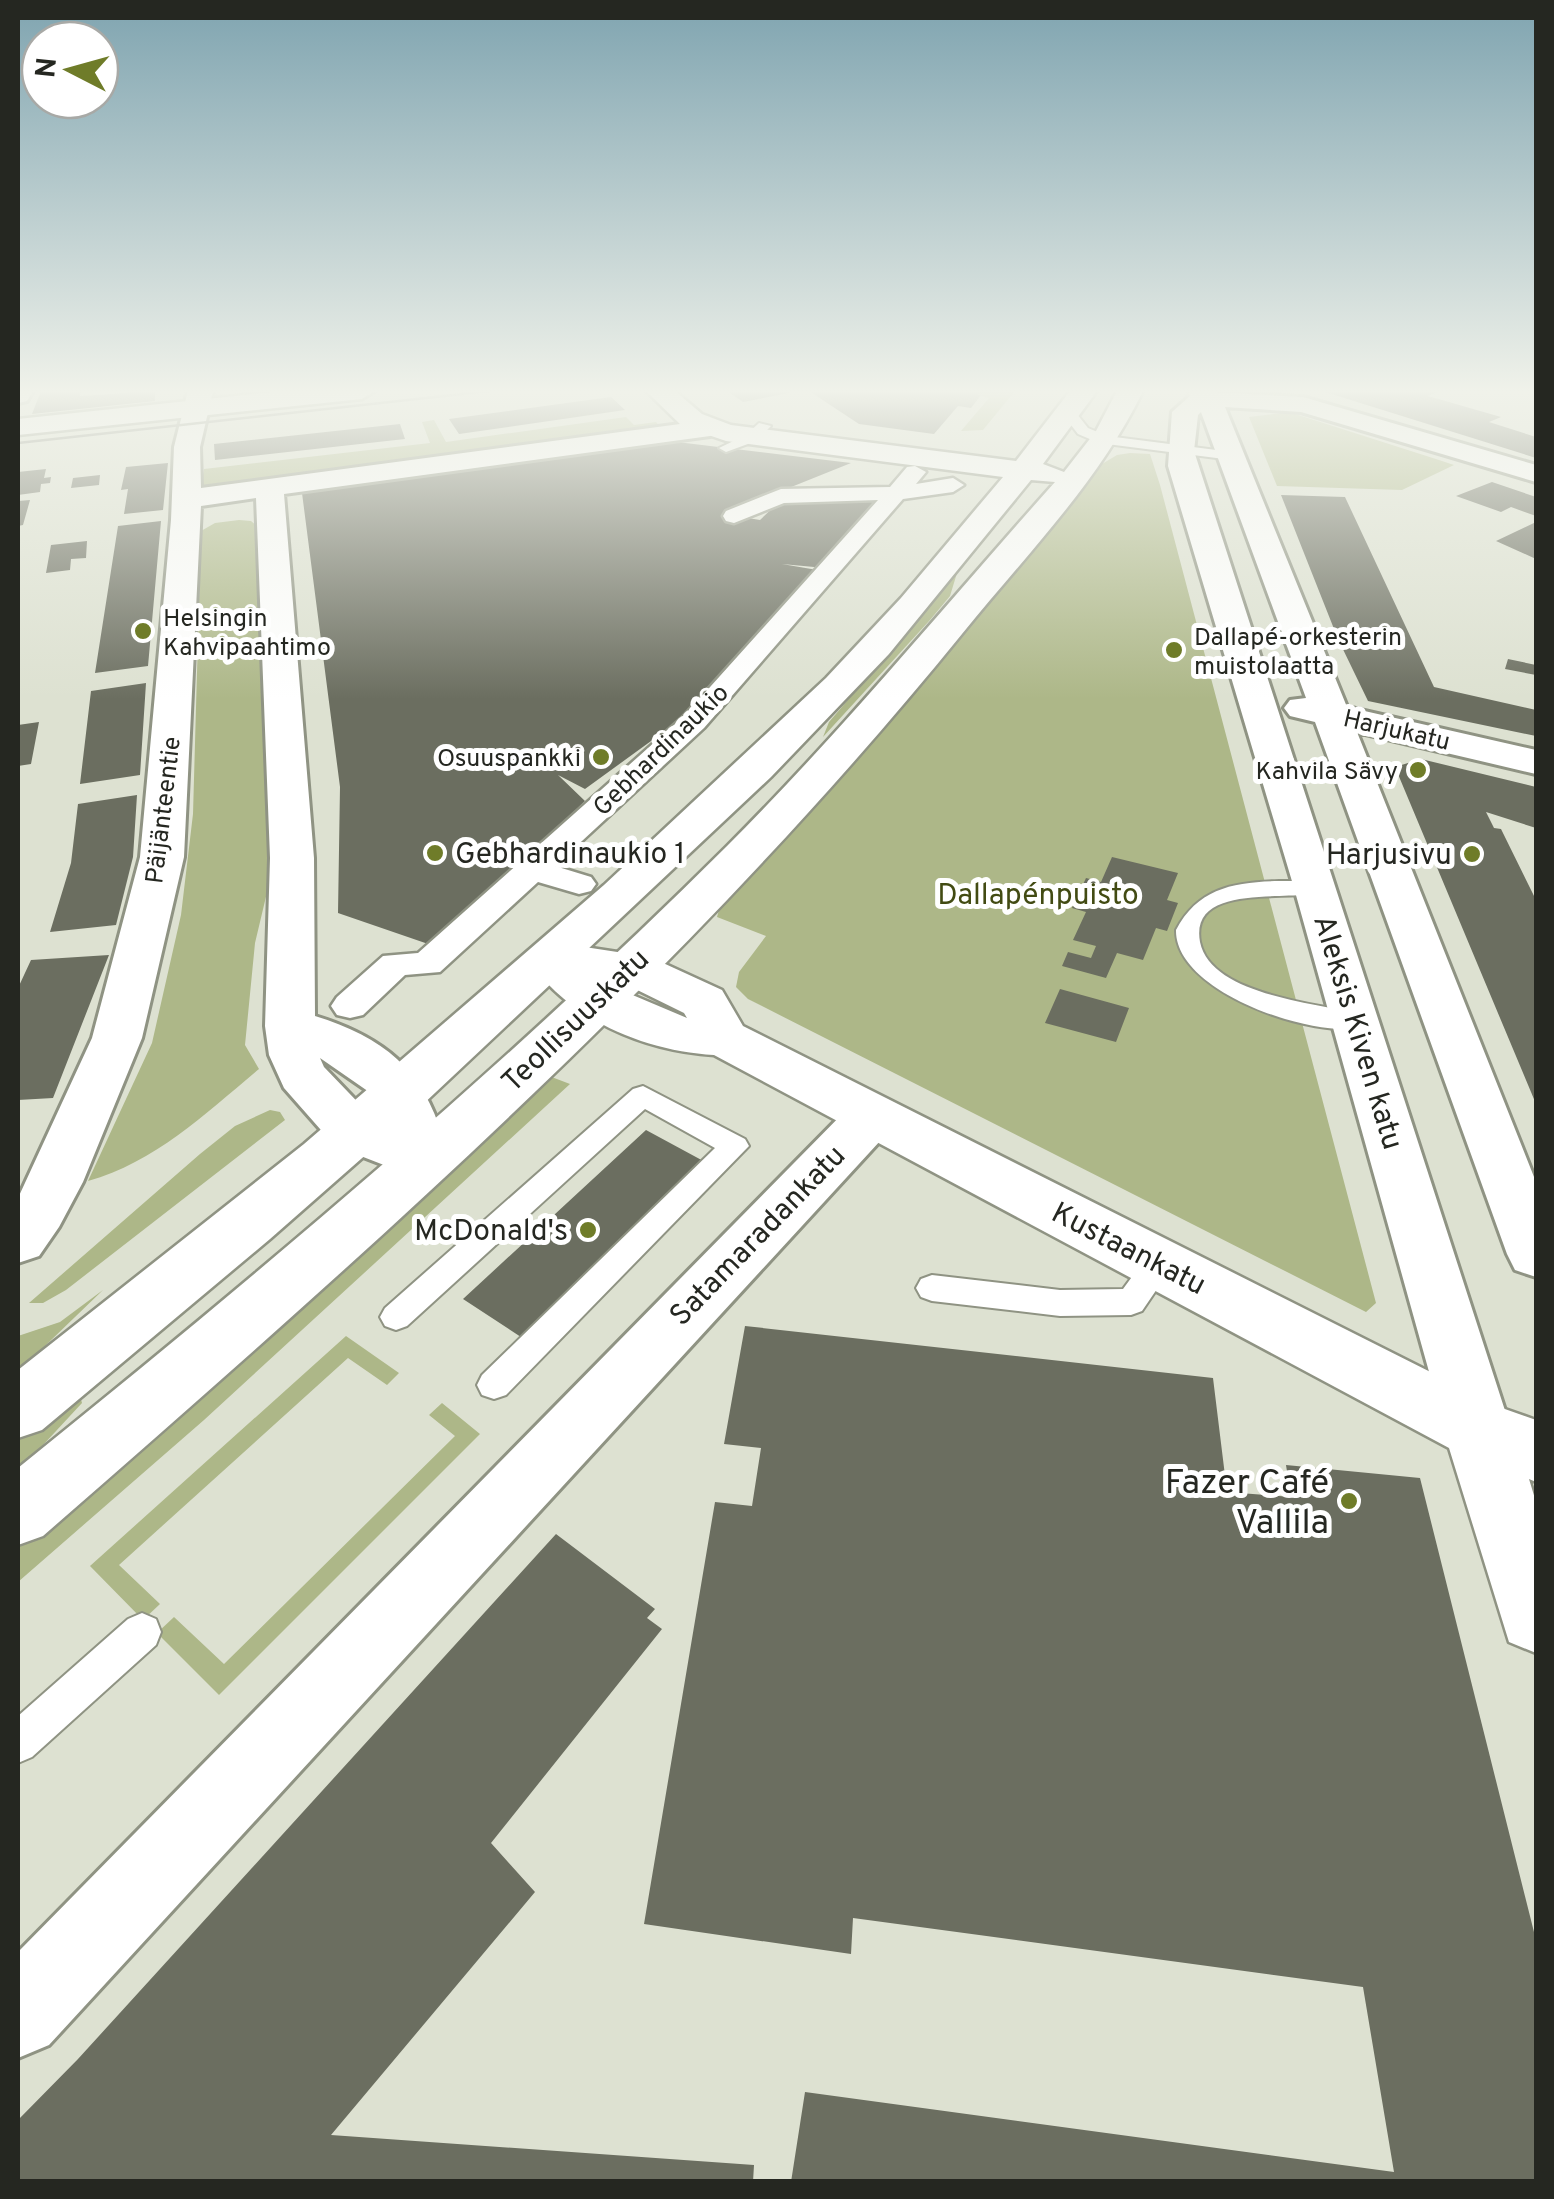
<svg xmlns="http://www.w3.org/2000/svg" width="1554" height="2199" viewBox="0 0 1554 2199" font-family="Overpass,sans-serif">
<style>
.green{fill:#adb788}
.building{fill:#6b6e60}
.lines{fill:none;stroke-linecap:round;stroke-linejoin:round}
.service-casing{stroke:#8f9383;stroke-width:4}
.pedestrian-casing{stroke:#8f9383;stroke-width:5}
.minor-casing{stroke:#8f9383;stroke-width:6}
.secondary-casing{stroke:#8f9383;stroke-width:5}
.primary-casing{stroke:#8f9383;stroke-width:5}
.service{fill:#fff;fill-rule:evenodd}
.pedestrian{fill:#fff;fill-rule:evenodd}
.minor{fill:#fff;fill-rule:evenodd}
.secondary{fill:#fff;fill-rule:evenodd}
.primary{fill:#fff;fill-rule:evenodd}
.tram{stroke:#818479;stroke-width:2.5}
.poi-dot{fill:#6f7c29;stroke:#fff;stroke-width:4}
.labels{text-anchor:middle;stroke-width:10;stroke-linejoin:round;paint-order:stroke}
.far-poi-label{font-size:25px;fill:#252721;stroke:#fff;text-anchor:start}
.far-street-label{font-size:25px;fill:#252721;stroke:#fff}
.poi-label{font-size:30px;fill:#252721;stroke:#fff;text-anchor:end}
.park-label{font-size:30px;fill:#424b13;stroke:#fff}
.street-label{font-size:30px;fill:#252721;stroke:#fff}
.near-poi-label{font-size:35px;fill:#252721;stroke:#fff;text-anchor:end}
</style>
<rect width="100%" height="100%" fill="#dde1d1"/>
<path class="green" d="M981,391H1015L983,430L961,431L989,398L978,395Z
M1289,412L1439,460L1454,465L1402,490L1277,486L1249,417Z
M626,417L634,425L656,422L664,431L221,490L201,486L204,469L430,443L422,422L434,420L446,442Z
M1130,453L1150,454L1160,485L1376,1303L1366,1312L748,999L736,987L739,972L766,936L717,917L719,910L883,730L1102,464L1117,455Z
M239,520L251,521L258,527L273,776L269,884L255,943L245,1045L259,1069C206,1113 156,1162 88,1181L152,1043L181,915L193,814L201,531L215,523Z
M957,573L950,596L930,620L823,737L829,722Z
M549,1076L570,1084L204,1420L18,1582V1548L117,1464Z
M270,1110L280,1112L285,1120L66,1290L43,1303H29L200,1154L235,1126Z
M103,1290L18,1372V1336L60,1322Z
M346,1336L399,1373L387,1385L348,1358L119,1565L160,1604L143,1620L90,1566Z
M73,1393L80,1396L82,1403L18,1472V1437Z
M442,1403L480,1434L219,1695L157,1633L174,1617L224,1664L455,1436L429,1415Z"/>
<path class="building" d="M41,391H81L80,396L155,391V401L32,414Z
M727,391H789V393L743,402Z
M809,391H981L978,395H981L971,408L958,406L934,434L859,424Z
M1322,391H1439L1428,396L1501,417L1489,422L1536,437V458Z
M611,397L625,410L459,434L449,419Z
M400,424L405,439L215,460L214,444Z
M677,442L851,463L724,514L760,520L780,501L884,499L825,568L782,564L823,571L747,654L696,702L702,704L585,789L558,775L585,801L434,946L338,913L340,787L302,493Z
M168,463L163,510L124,514L128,489L121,490L126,467Z
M46,469L44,478L51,477L50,483L41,484L40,492L18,495V472Z
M100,475L99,485L71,488L73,478Z
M1492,482L1536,497V516L1511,507L1501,512L1456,496Z
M1281,495L1345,497L1434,687L1536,710V736L1368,701L1338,639Z
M30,500L23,525L18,526V501Z
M161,521L148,666L95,673L118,526Z
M1536,522V559L1496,541Z
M87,541L86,558L71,559L70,570L46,573L51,545Z
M1508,659L1536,665V675L1505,669Z
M146,683L140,775L80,784L91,691Z
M39,722L31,764L18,766V725Z
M1421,759L1536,787V828L1486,812L1494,828L1501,829L1536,900V1104L1395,767Z
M137,795L133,857L116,925L50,932L71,863L78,804Z
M1112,857L1178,873L1167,900L1178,903L1167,931L1156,928L1143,960L1117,953L1106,978L1062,966L1068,952L1091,958L1096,946L1073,940L1086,912L1072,908L1086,878L1101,882Z
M109,955L53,1098L18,1100V988L31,960Z
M1060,989L1129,1008L1116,1042L1045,1023Z
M646,1130L707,1163L527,1341L463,1299Z
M745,1326L1213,1378L1227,1492L1291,1497L1286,1465L1420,1478L1536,1940V2182H791L805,2092L1394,2172L1363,1987L853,1918L851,1954L644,1924L715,1502L752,1506L761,1448L724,1444Z
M556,1534L655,1609L647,1618L662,1629L491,1843L535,1892L331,2135L754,2165L753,2182H18V2120L78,2059Z"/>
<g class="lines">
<defs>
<path id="service" d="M1063,409H1073L1088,428L1107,436L1232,452L1239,456L1232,460L1099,443L1078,434L1061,412Z
M759,423L771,426L756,441L726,452L719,448L746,435Z
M1279,881H1316L1328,888C1309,907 1188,876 1200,942C1211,997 1325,1004 1365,1015L1369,1021L1365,1027C1317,1040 1175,993 1176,930C1198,888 1234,882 1279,881Z
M643,1086L745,1139L749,1146L506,1395L494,1399L482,1395L477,1385L482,1375L715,1148L645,1109L407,1326L396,1330L385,1326L380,1317L385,1308L633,1089Z
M1159,1252L1170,1255L1174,1264L1142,1311L1131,1315L1060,1316L932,1301L921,1297L916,1288L921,1279L932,1275L1060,1290L1123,1289L1148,1255Z
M142,1613L156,1619L161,1632L156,1645L32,1757L18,1763V1716L128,1619Z"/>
<path id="pedestrian" d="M915,466L926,472L916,484L953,478L964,485L953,492L903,499L704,728L555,866L591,877L596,884L591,891L579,894L538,882L440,972L405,975L363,1015L350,1018L337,1015L331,1006L337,997L383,956L418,953L684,716L878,500L784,503L734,523L726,521L723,516L726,511L781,489L890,487L907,467Z"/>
<path id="minor" d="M18,391H33L27,401L18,403Z
M188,391H213L200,447L201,488L710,420L723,428L710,436L284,494L314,858L315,1016C383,1037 423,1069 443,1138L439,1145L452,1161L444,1175L425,1181L335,1146L284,1088L269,1055L265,1026L270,858L256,498L201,506L184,857L142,1038L83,1182L59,1227L39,1256L18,1263V1198L92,1038L140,857L171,520L174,447ZM320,1058L372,1094L379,1102L385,1123L373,1118L324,1067Z
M1189,391L1303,397L1536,465V482L1301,412L1225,407L1347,707L1536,750V774L1357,732L1536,1182V1277L1515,1270L1507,1254L1315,722L1290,716L1284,708L1290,700L1306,698L1201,412L1198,415L1194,451L1511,1429L1501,1449L1478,1458L1455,1449L1445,1429L1294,888L1168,466L1172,412L1190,396Z
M873,1096L892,1102L900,1115L892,1128L49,2045L18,2058V1952L854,1102Z"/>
<path id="secondary" d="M552,942L650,957L722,990L743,1026L1502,1408L1536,1420V1482L1529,1479L1536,1502V1653L1509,1642L1449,1448L714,1055C644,1051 567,1019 527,958L535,947ZM607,981L621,982L684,1013L687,1018L616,988Z"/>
<path id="primary" d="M283,391H375L362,399L18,435V419Z
M646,391H675L702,414L731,425L1016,461L1070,391H1097L1043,464L1064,472L1096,431L1117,391H1143C1099,482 1025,556 962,634C691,968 366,1254 43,1536L18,1545V1468C262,1271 504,1068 727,846C843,730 946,604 1055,482L1031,480L889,654L771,777L419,1108L270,1239L42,1430L18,1438V1370L304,1144L604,885L826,678L901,598L1003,477L726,441L682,426Z"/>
</defs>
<use href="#service" class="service-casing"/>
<use href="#pedestrian" class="pedestrian-casing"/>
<use href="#minor" class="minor-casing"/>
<use href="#secondary" class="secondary-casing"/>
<use href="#primary" class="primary-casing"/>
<use href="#service" class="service"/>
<use href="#pedestrian" class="pedestrian"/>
<use href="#minor" class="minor"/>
<use href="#secondary" class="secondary"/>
<use href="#primary" class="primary"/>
<path class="tram" d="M18,443L489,391"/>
</g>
<linearGradient id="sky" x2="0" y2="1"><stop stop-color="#7fa4b0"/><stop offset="0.56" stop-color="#f0f2ea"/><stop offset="1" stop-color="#f0f2ea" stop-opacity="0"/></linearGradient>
<rect width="1554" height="699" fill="url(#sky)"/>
<g class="poi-dot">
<circle cx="143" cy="631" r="10"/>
<circle cx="1174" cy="650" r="10"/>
<circle cx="601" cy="757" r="10"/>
<circle cx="1418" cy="770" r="10"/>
<circle cx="435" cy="853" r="10"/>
<circle cx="1472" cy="854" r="10"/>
<circle cx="588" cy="1230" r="10"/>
<circle cx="1349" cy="1501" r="10"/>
</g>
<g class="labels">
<g class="far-poi-label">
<text x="163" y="626">Helsingin<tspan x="163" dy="29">Kahvipaahtimo</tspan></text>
<text x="1194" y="645">Dallapé-orkesterin<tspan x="1194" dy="29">muistolaatta</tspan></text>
<text x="581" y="766" text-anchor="end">Osuuspankki</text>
<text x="1398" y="779" text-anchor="end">Kahvila Sävy</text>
</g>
<g class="far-street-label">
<text transform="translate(1397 729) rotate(13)" y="9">Harjukatu</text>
<text transform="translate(660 749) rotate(-44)" y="9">Gebhardinaukio</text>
<text transform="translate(162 810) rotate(-83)" y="9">Päijänteentie</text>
</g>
<g class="poi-label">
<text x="455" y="863" text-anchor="start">Gebhardinaukio 1</text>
<text x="1452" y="864">Harjusivu</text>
<text x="568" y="1240">McDonald's</text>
</g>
<g class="park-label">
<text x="1038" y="904">Dallapénpuisto</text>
</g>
<g class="street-label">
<text transform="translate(575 1020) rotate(-44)" y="10">Teollisuuskatu</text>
<text transform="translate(1359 1032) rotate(73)" y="10">Aleksis Kiven katu</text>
<text transform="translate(757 1235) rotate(-46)" y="10">Satamaradankatu</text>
<text transform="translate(1129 1248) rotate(27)" y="10">Kustaankatu</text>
</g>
<g class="near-poi-label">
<text x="1329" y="1493">Fazer Café<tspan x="1329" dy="40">Vallila</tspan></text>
</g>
</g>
<rect width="1554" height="2199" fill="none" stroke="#252721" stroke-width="40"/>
<g transform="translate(70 70) rotate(276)"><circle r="48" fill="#ffffff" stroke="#a8a9a6" stroke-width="2.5"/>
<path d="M0-8L18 38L0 25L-18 38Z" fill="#6f7c29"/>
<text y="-15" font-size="28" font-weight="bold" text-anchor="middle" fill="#252721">N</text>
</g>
</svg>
